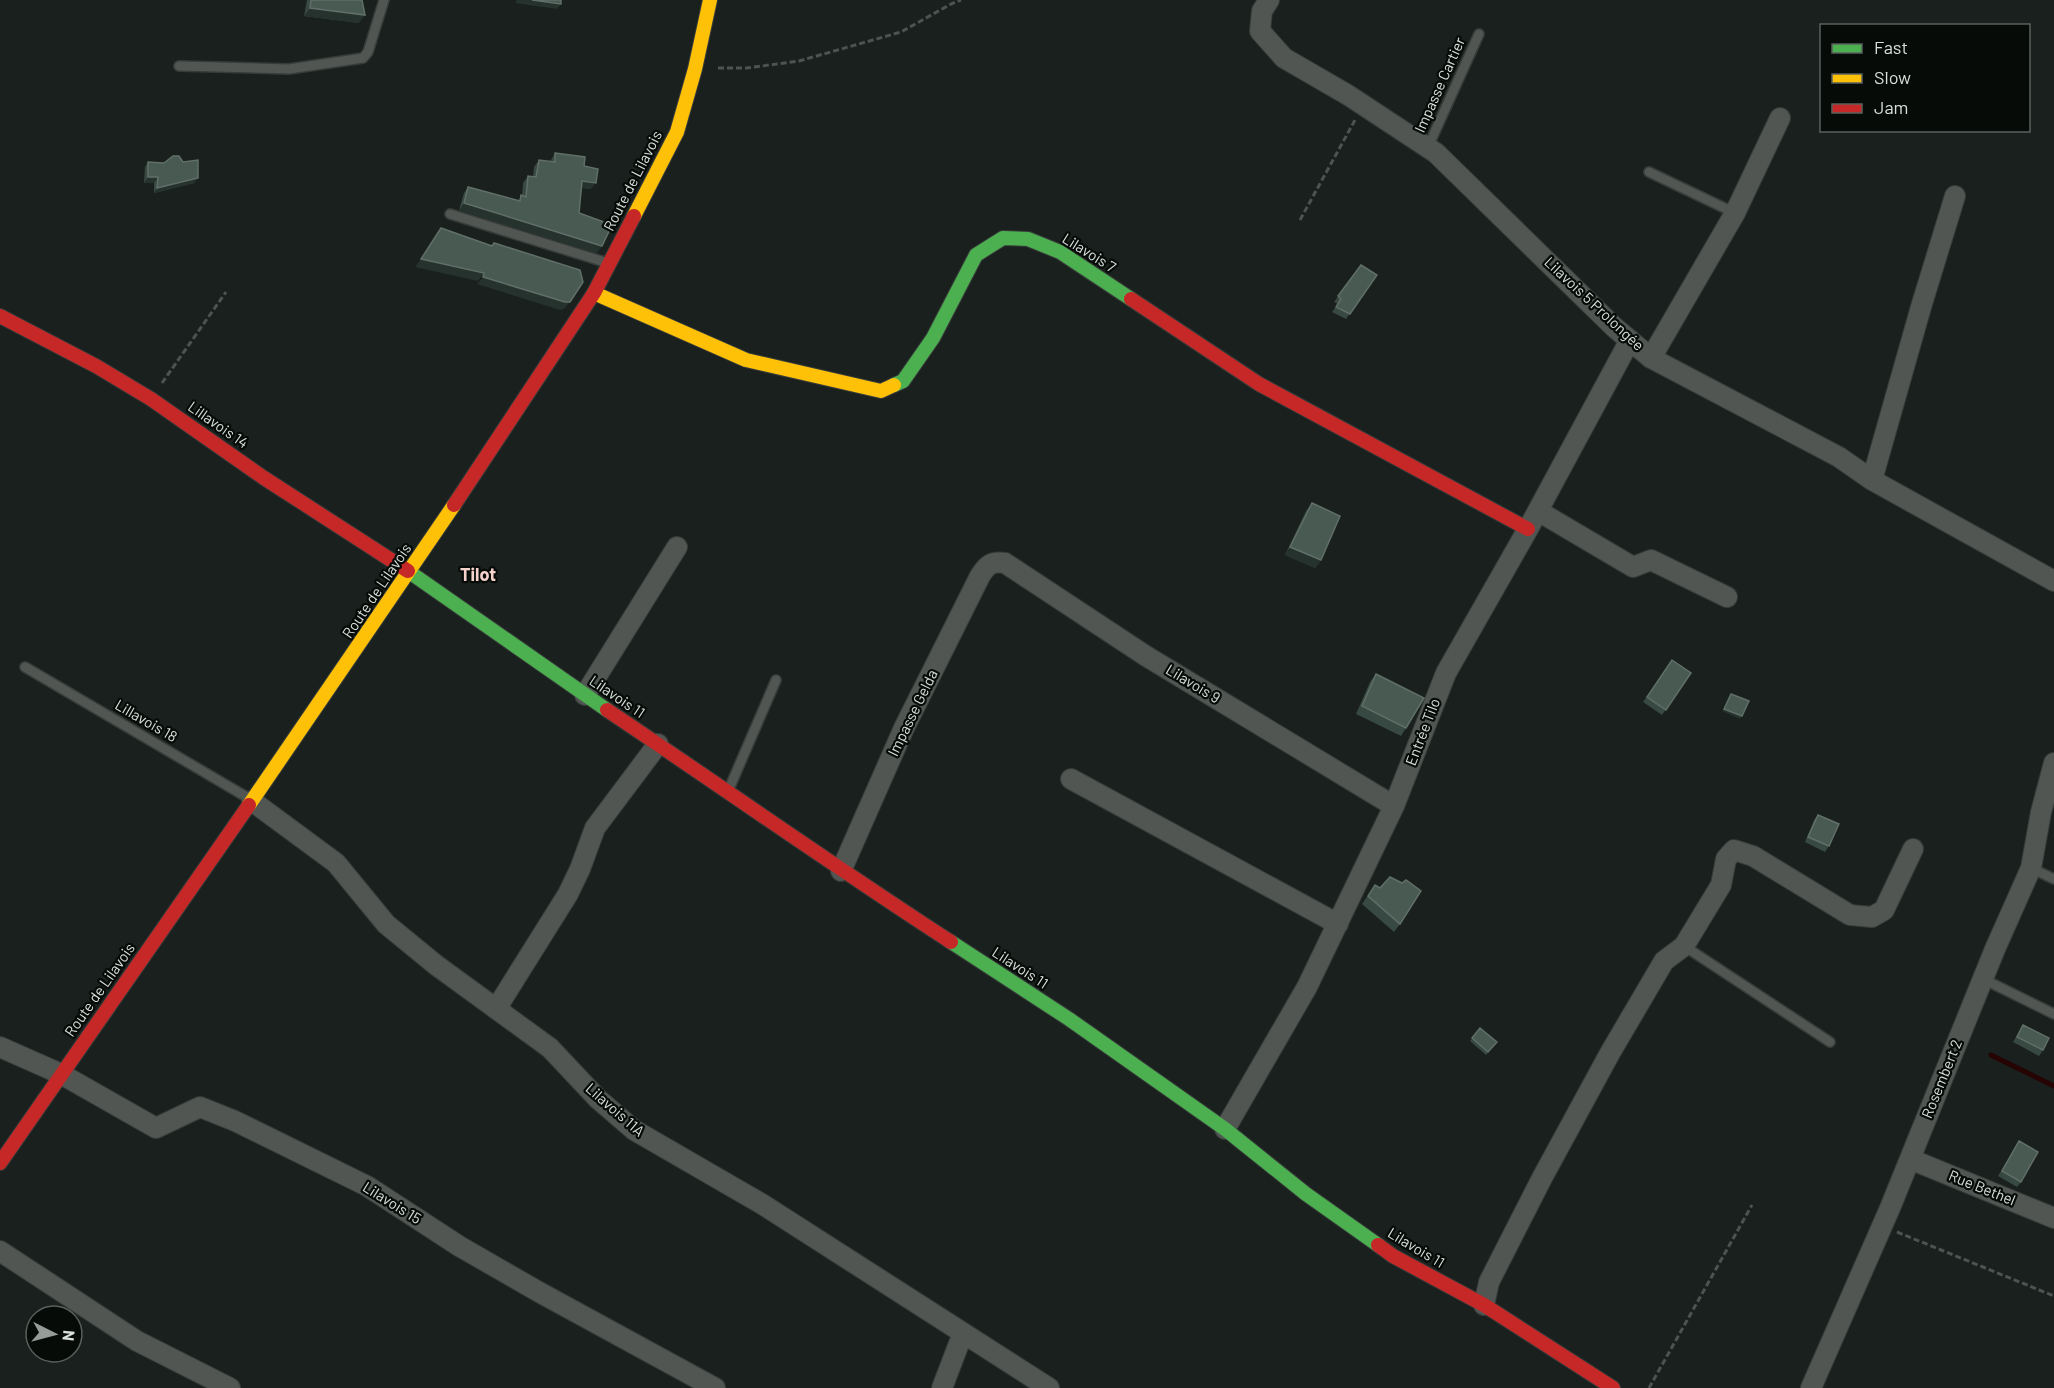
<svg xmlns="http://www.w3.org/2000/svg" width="2054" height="1388" viewBox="0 0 2054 1388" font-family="Barlow,sans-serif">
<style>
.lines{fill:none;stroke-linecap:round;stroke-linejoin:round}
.stream{stroke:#250403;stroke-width:5}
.lane-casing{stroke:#373c3a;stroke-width:12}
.street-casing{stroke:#373c3a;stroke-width:22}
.fast-casing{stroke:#373c3a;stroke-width:16}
.slow-casing{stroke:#373c3a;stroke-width:16}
.jam-casing{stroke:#373c3a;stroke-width:16}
.path{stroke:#4e5250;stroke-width:3;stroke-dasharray:6 3;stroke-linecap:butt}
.lane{stroke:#515653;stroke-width:9}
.street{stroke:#515653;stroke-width:20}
.fast{stroke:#4caf50;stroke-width:14}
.slow{stroke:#ffc107;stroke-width:14}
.jam{stroke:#c62828;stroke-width:14}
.wall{fill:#384943}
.shaded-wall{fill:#25322d}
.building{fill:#495a53;stroke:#606f68;stroke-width:1.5}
.labels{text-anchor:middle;stroke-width:4.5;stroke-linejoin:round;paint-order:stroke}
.street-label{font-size:15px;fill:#d8e0dc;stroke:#060b08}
.quarter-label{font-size:18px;font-weight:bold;fill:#f5d2cb;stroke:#060b08}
</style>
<rect width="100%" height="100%" fill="#1a201d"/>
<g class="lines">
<path class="stream" d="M1991,1055L2054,1086"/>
<defs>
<path id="lane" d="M179,66L289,69L363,58L368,52L384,0
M1428,147L1479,34
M1649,172L1735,213
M450,214L608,263
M25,667L250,799
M729,789L776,680
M2031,868L2054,879
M1684,946L1830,1042
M1983,979L2054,1014"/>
<path id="street" d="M1269,0L1262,11L1260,31L1284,58L1348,95L1436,153L1614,327L1651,358L1839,457L1872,480L2054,581
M1651,358L1735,213L1780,118
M1872,480L1921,307L1955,196
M1538,511L1633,567L1651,560L1727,597
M585,695L677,547
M1071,779L1338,924
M252,801L336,863L386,924L436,965L550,1048L598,1099L634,1130L762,1204L1049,1388
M841,871L904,728L980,576C987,565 991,561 1005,563L1146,656L1394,806
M496,1009L568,894L580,869L595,828L658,744
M0,1047L61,1074L156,1128L200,1107L235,1121L367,1186L459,1246L539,1292L715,1388
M1225,1129L1307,987L1394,806L1446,673L1528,529L1630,340
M1910,1159L2054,1218
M0,1251L137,1341L230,1388
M1484,1305L1489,1282L1542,1178L1610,1053L1664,961L1684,946L1721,885L1726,859L1734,850L1753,856L1850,915L1872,917L1884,910L1913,849
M942,1388L963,1333
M1811,1388L1890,1208L1995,949L2031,868L2041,812L2054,763"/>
<path id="fast" d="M894,385L903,381L933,338L976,255L1003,238L1028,239L1060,252L1131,299
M408,571L607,710
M951,942L1069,1019L1225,1129L1306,1194L1378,1245"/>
<path id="slow" d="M634,216L677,132L695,69L710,0
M594,293L746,360L881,391L894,385
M249,805L454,505"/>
<path id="jam" d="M1131,299L1259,384L1528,529
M0,316L96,366L151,399L264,478L408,571
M454,505L594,293L634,216
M607,710C722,787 835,867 951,942
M0,1163L249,805
M1378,1245L1393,1256L1484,1305L1613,1388"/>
</defs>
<use href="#lane" class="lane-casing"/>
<use href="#street" class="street-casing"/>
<use href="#fast" class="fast-casing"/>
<use href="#slow" class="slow-casing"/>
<use href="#jam" class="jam-casing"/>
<path class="path" d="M718,68H747L799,61L901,32L951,4L961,0
M1300,220L1355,120
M162,383L226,292
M1897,1232L2054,1296
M1649,1388L1752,1205"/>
<use href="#lane" class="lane"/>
<use href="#street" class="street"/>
<use href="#fast" class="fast"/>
<use href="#slow" class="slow"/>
<use href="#jam" class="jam"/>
</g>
<path class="wall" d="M307,0H362L359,23L304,16Z
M555,153L584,166L591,189L582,188L579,213L597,253L459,210L464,193L468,187L518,201L522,196L523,183L528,176L533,177L534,167L539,160L551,162V160Z
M148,162L164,163L194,183L154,193V183H144L145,167Z
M1361,265L1377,275L1346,319L1332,312L1338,304L1334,302Z
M1312,503L1321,560L1315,568L1285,555L1306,511Z
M1672,660L1691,673L1662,715L1643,702Z
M1376,674L1406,728L1401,736L1356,714L1370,682Z
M1818,815L1829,846L1825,852L1805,842L1814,820Z
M1402,883L1400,924L1394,932L1362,904L1375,885L1380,888Z
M2023,1025L2043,1050L2039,1056L2013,1042Z
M1480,1028L1497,1042L1486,1055L1470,1041Z
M2019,1141L2021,1182L2017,1187L1998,1176Z"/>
<path class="shaded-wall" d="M517,0H532L561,4L557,9L515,3Z
M310,8L365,15L359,23L304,16Z
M148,177H158L154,183H144Z
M198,178L194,183L154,193L157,188Z
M582,181L596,183L591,189L578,188Z
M464,203L602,246L597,253L459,210Z
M421,259L484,273L478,281L415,267Z
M483,277L570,302L564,309L560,310L477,284Z
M1290,547L1321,560L1315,568L1285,555Z
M1724,709L1742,716L1740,719L1722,711Z"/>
<path class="building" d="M311,0H362L365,15L310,8Z
M532,0H561V4Z
M555,153L585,157L584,166L598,169L596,183L582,181L579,213L612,225L602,246L464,203L468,187L520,201L521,195L526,197L528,176L536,177L539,160L555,162Z
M173,156H179L183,162L198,160V178L157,188L158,177H148V162L164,163Z
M441,228L492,246L494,243L580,270L583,282L570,302H565L483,277L484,273L421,259Z
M1361,265L1377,275L1350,314L1336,307L1341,299L1338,296Z
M1312,503L1340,516L1321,560L1290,547Z
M1672,660L1691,673L1666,710L1647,697Z
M1376,674L1424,698L1406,728L1362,706Z
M1731,694L1749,701L1742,716L1724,709Z
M1818,815L1839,824L1829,846L1808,837Z
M1390,877L1402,883L1406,880L1421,891L1400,924L1368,896L1375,885L1380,888Z
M2023,1025L2049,1038L2043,1050L2017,1037Z
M1480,1028L1497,1042L1488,1052L1472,1038Z
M2019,1141L2038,1152L2021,1182L2002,1171Z"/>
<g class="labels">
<g class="street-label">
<text transform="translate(1440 85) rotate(-66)" y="5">Impasse Cartier</text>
<text transform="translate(633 181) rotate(-63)" y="5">Route de Lilavois</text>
<text transform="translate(1089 253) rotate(32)" y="5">Lilavois 7</text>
<text transform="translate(1594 304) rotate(43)" y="5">Lilavois 5 Prolongée</text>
<text transform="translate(218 425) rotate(35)" y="5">Lillavois 14</text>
<text transform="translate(377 591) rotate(-56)" y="5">Route de Lilavois</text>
<text transform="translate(1193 684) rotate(31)" y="5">Lilavois 9</text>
<text transform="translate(617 697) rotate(34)" y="5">Lilavois 11</text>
<text transform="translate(913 713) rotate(-64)" y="5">Impasse Gelda</text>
<text transform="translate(146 721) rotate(30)" y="5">Lillavois 18</text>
<text transform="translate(1423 732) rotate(-69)" y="5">Entrée Tilo</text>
<text transform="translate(1020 968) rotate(33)" y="5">Lilavois 11</text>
<text transform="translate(100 990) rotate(-55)" y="5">Route de Lilavois</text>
<text transform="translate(1942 1079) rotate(-68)" y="5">Rosembert 2</text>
<text transform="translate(615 1110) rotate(41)" y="5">Lilavois 11A</text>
<text transform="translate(1982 1188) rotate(22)" y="5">Rue Bethel</text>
<text transform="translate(392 1203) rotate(32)" y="5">Lilavois 15</text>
<text transform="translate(1416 1248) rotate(31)" y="5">Lilavois 11</text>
</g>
<g class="quarter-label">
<text x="478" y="581">Tilot</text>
</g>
</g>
<rect x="1820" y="24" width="210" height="108" fill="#060b08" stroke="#5a605d" stroke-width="1.5"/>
<rect x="1832" y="44" width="30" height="9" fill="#4caf50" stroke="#5a605d" stroke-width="1.5"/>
<text x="1874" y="54" font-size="18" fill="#d8e0dc">Fast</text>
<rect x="1832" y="74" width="30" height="9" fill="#ffc107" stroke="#5a605d" stroke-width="1.5"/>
<text x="1874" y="84" font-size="18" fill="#d8e0dc">Slow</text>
<rect x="1832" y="104" width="30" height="9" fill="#c62828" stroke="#5a605d" stroke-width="1.5"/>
<text x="1874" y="114" font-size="18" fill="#d8e0dc">Jam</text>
<g transform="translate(54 1334) rotate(96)"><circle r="28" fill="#060b08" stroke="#5a605d" stroke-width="1.5"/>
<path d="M0-4.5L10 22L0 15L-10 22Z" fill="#969d99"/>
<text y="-9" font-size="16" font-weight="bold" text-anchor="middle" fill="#d8e0dc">N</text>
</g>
</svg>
